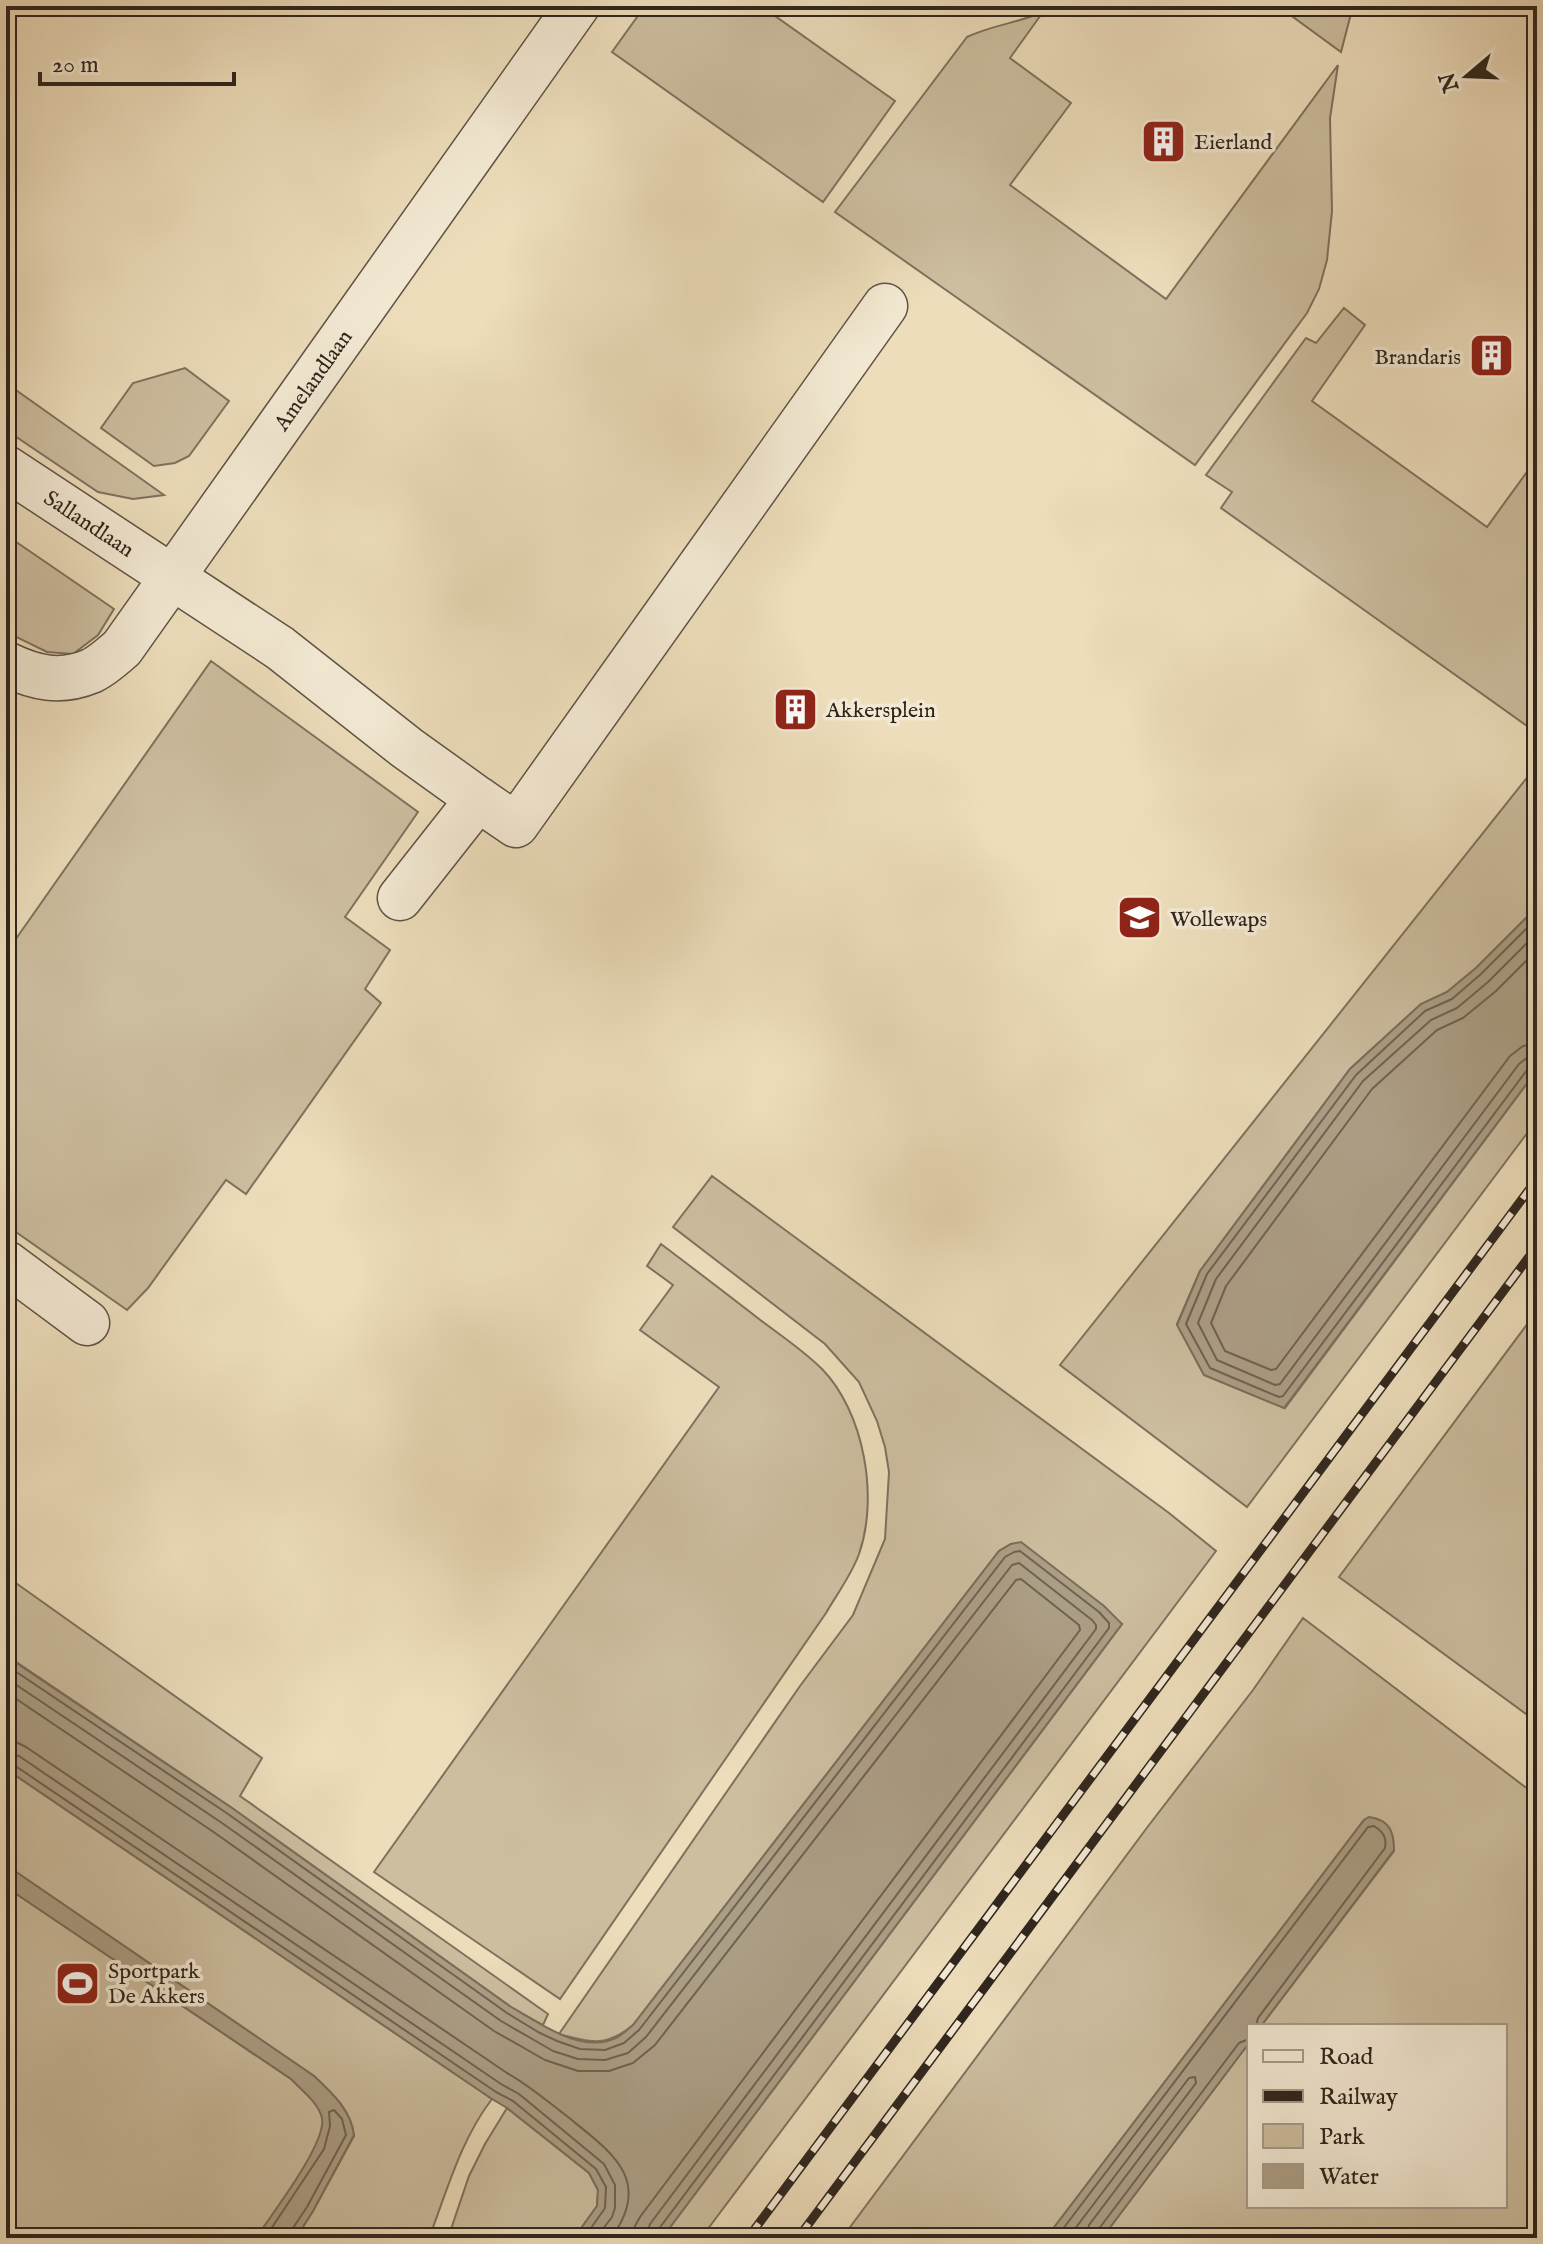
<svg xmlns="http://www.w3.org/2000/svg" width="1543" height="2244" viewBox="0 0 1543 2244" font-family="'IM FELL English',serif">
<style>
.green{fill:#cdbea0;stroke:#7e725e;stroke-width:2}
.water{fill:#ac9e85;stroke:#7a6e5b;stroke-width:2}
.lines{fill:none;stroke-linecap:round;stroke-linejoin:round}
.shore{stroke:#6e6251;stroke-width:2}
.street-casing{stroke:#5e5344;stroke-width:47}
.street{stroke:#f3e9d3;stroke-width:44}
.rail-casing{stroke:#2f251d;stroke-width:9}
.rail{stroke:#f3e9d3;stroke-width:6;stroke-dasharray:18;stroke-linecap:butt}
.labels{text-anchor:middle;stroke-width:7;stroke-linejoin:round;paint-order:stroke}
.poi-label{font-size:22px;fill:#2f251d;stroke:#f3e9d3;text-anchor:start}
.street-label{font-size:22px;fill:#2f251d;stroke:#f3e9d3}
</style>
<rect width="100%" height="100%" fill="#edddbb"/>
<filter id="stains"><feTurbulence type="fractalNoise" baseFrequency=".0025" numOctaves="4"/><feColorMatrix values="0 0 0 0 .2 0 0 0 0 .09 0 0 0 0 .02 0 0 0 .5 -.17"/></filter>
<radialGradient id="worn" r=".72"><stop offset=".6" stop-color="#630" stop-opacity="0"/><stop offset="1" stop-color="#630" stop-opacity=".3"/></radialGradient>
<path class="green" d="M645,6H761L895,101L823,202L612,52Z
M1278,6H1353L1341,52Z
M1043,12L1010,58L1071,103L1010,185L1166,299L1338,65L1330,118L1332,211L1327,260L1319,289L1307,313L1195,465L835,212L967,37C992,25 1018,23 1043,12Z
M1344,308L1365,325L1312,401L1487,527L1537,458V733L1221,508L1232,492L1206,475L1306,338L1316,343Z
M185,368L229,401L189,456L175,463L154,466L101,428L133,383Z
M6,383L164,495L133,499L98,492L6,430Z
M6,535L114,609L98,635L73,654L47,652L6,632Z
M211,661L418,812L345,917L390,950L365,989L381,1003L246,1194L226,1180L148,1288L127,1310L6,1225V953Z
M1537,765V907L1476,968L1447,992L1421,1004L1350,1069L1200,1271L1177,1324L1204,1375L1285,1408L1537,1070V1120L1247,1507L1060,1365Z
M712,1176L1169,1513L1216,1551L701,2238H662L1122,1624L1011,1544L999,1551L633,2025C607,2047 590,2043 559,2034L800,1686L853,1615L885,1539L889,1472L885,1447L877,1421L859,1382L825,1344L673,1227Z
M661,1244C694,1269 727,1294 759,1319C780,1335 803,1350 822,1369C864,1412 879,1497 859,1554C852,1574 837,1594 826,1613L560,1999L374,1872L719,1387L640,1330L673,1285L647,1266Z
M1537,1311V1722L1339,1577Z
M6,1576L262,1758L240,1796L548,2014L543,2025L511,2007L232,1808L6,1655Z
M1303,1618L1537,1796V2238H1102L1249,2043V2206H1505V2026H1261L1394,1851L1364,1820L1046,2238H842L1149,1825L1253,1690Z
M6,1769L492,2099C461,2139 447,2191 429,2238H296L313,2211L354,2136C351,2110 332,2093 314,2076L6,1865Z
M6,1887L291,2079L335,2113L298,2180L260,2238H6Z
M507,2108L589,2173L598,2190L597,2206L574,2238H448L469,2176L485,2144Z"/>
<path class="water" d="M1537,907V1070L1284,1408L1204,1375L1177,1325L1200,1271L1350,1069L1421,1004L1447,992L1476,968Z
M1021,1542L1104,1606L1122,1624L662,2238H574L597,2206L598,2190L589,2173L507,2108L492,2099L6,1769V1656L232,1808L511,2007C541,2024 582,2055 618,2037C623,2034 628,2029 633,2025L999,1551L1011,1544Z
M1369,1817C1390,1820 1394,1832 1394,1850L1261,2026H1249V2043L1102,2238H1046L1364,1820Z
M6,1865L314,2076C332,2093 351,2110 354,2135L313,2211L296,2238H256C271,2215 327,2143 322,2118C318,2102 301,2090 291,2079L6,1887Z"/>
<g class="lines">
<path class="shore" d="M1537,918L1481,974L1452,999L1425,1011L1356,1075L1207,1274L1186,1324L1210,1368L1279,1397L1283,1396L1527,1070L1537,1066
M1537,933L1488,982L1457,1008L1431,1020L1363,1081L1216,1279L1198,1323L1217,1360L1275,1385L1280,1384L1519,1064L1528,1057L1537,1056
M1537,950L1496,991L1463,1018L1437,1030L1372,1089L1226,1286L1211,1323L1225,1351L1271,1370L1276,1369L1510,1056L1523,1046L1537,1044
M6,1665L228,1814L507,2013L538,2032L557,2041L580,2049L605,2050L624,2043L639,2030L1005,1557L1014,1552L1020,1551L1099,1612L1109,1623V1628L658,2230L656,2238
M6,1678L222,1823L501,2021L534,2040L553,2051L578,2059L605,2060L628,2053L646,2037L1012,1565L1019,1563L1092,1620L1096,1625V1629L650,2224L646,2238
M6,1692L215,1833L494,2031L545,2060L578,2071H609L633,2063L655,2045L1016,1580L1021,1579L1079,1625L1080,1630L640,2217L635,2226L634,2238
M6,1741L16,1742L26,1747L507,2073C529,2085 548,2102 568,2117C611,2152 654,2180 611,2238
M6,1753L19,1756L501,2084L519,2094L604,2164L615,2185V2208L612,2217L596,2238
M6,1763L14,1765L496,2092L513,2101L596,2169L606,2187L605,2208L584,2238
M265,2238L324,2149L330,2126L329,2112L334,2110L342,2119L346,2135L307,2207L291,2231L290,2238
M1056,2238L1368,1827L1374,1826C1383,1832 1387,1837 1385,1848L1258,2018L1256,2026
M1068,2238L1189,2078L1195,2077L1196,2083L1089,2225L1086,2238
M1096,2238L1098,2230L1239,2043L1249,2039"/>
<defs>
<g id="street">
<path id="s1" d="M6,468L280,648L407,748L478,799L400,898"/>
<path id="s2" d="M6,664C35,678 60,684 91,671C102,666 113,656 122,648L577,6"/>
<path d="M478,799L516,825L885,306"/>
<path d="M6,1263L87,1323"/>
</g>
</defs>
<use href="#street" class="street-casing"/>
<use href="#street" class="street"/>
<defs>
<path id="rail" d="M748,2238L1537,1179
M798,2238L1537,1246"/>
</defs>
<use href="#rail" class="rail-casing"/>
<use href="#rail" class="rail"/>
</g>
<defs>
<symbol id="building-square" viewBox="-11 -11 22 22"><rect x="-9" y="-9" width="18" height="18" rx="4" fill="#8f2418" stroke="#f3e9d3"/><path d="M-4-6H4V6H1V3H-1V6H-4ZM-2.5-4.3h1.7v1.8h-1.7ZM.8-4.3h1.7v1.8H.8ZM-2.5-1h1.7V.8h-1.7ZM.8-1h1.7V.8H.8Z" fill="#fff"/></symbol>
<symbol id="school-square" viewBox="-11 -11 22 22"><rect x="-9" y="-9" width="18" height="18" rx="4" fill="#8f2418" stroke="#f3e9d3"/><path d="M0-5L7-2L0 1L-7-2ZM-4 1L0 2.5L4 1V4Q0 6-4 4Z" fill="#fff"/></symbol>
<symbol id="stadium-square" viewBox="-11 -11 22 22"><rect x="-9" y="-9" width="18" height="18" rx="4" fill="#8f2418" stroke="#f3e9d3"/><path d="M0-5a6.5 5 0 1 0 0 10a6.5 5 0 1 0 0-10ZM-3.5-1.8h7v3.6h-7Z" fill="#fff"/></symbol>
</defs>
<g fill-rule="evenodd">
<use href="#building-square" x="1138" y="116" width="51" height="51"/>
<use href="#building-square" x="1466" y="330" width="51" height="51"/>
<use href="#building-square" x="770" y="684" width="51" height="51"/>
<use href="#school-square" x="1114" y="892" width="51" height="51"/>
<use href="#stadium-square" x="52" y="1958" width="51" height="51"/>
</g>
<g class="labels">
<g class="poi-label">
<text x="1194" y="149">Eierland</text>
<text x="1461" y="364" text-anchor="end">Brandaris</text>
<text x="826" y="717">Akkersplein</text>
<text x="1170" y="926">Wollewaps</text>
<text x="108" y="1978">Sportpark<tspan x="108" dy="25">De Akkers</tspan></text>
</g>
<g class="street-label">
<text dy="8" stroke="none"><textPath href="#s2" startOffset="456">Amelandlaan</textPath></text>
<text dy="8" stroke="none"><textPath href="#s1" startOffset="100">Sallandlaan</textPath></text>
</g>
</g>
<rect width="1543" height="2244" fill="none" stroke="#edddbb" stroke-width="32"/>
<rect x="8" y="8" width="1527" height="2228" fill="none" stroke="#2f251d" stroke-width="4"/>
<rect x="16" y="16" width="1511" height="2212" fill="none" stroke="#2f251d" stroke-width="2"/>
<rect x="1247" y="2024" width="260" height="184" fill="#f3e9d3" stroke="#a59b8a" stroke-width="2"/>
<rect x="1263" y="2050" width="40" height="12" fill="#f3e9d3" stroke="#a59b8a" stroke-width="2"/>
<text x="1319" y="2064" font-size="24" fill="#2f251d">Road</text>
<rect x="1263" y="2090" width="40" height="12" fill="#2f251d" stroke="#a59b8a" stroke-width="2"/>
<text x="1319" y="2104" font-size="24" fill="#2f251d">Railway</text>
<rect x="1263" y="2124" width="40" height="24" fill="#cdbea0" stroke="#a59b8a" stroke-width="2"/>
<text x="1319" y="2144" font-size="24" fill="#2f251d">Park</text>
<rect x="1263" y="2164" width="40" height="24" fill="#ac9e85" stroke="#a59b8a" stroke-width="2"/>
<text x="1319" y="2184" font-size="24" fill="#2f251d">Water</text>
<g transform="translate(1467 76) rotate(251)" stroke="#f3e9d3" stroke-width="6" paint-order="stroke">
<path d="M0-6L14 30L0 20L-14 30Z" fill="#2f251d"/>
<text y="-12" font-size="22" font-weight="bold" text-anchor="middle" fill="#2f251d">N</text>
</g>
<path d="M40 72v12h194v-12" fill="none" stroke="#2f251d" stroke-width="4"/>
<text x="52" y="72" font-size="24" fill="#2f251d" stroke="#f3e9d3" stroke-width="6" paint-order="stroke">20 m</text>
<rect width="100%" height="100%" filter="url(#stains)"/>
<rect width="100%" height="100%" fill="url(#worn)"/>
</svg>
